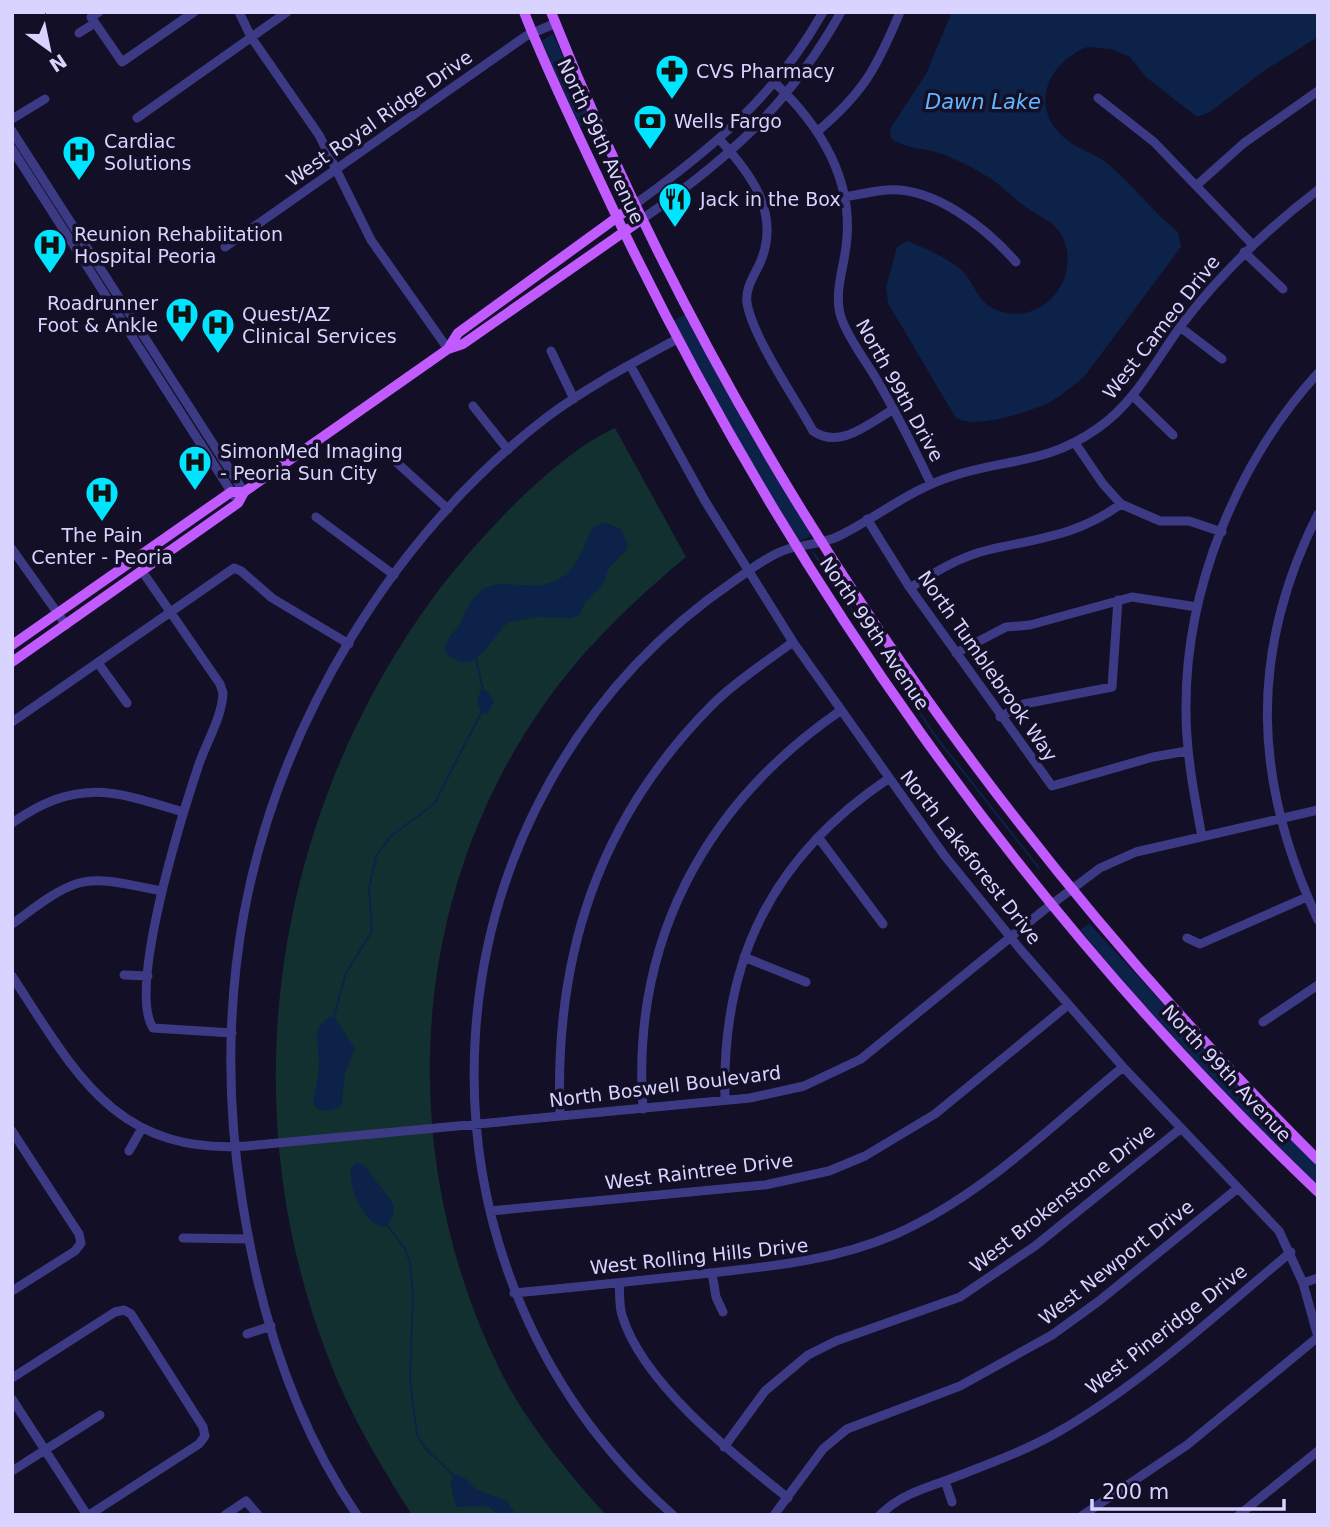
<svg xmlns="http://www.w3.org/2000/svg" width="1330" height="1527" viewBox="0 0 1330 1527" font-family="'DejaVu Sans',sans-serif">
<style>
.green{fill:#12302f}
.water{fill:#0c2248}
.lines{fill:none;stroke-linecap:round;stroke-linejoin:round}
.stream{stroke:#0c2248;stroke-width:2}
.minor{stroke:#3d3a85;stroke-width:9}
.major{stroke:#c25bff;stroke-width:10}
.labels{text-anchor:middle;stroke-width:7;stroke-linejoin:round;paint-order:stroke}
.poi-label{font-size:19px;fill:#d9d4ff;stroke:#130f26;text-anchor:start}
.street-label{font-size:19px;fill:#d9d4ff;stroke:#130f26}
.water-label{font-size:21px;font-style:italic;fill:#62b6ff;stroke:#130f26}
</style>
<rect width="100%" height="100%" fill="#130f26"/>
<path class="green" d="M615,428L686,557C633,601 583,649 543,706C404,905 395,1166 505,1380C531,1428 569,1474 606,1515H412C380,1465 349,1413 328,1357C229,1102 274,814 435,595C476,541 553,456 615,428Z"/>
<path class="water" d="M952,12H1318V37L1265,70L1210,112L1197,117L1146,77L1130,57L1111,49L1087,47C1046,64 1028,109 1067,140C1079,150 1095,153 1108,164C1133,185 1153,212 1178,232L1181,247L1084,377C1073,386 1061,396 1048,403C1031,411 966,433 954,415L888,303L886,288L897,247L907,241C923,247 957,262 967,276C977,292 982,307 1003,312C1048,324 1083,272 1061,234C1053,221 1043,219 1032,211C1018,203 1007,190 994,181C978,170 960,161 942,154C926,148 904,149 891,138L890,129L926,74Z
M553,34L593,122L580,127L541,41Z
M686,314L810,532V537L799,541L728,425L673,321Z
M605,522L622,530L628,548L609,568L602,586L585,602L579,615L571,618L537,617L509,622C491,635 476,683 445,652C446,635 456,633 462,620C486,557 523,602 562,577C580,565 583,545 593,527Z
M481,689L489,692L494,702L487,714L481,713L477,701Z
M1089,923L1212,1057L1318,1165V1187C1235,1104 1154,1020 1080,930Z
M334,1016L355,1049L345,1072L342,1105C335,1111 323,1113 315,1107L313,1101C316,1089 318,1078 319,1066C320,1047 308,1024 334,1016Z
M356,1163L364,1165L394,1205L393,1216L386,1227C363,1226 348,1186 351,1167Z
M455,1474L464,1477L476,1489L507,1501L516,1515H500L487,1506L456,1507L450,1482Z"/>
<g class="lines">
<path class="stream" d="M813,552L936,737L1039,868
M476,658L483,690
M334,1016L346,973L372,931L369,888L376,856L391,836L434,804L481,713
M388,1226L405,1249L410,1262L413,1295L410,1378L417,1435L425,1448L453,1475"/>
<path class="minor" d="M99,12L91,17L122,62L194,12
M239,12L251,37L319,135L371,240L448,349
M79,33L95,23
M775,83C821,126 855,182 846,247C843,271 833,296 842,320C850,341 866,361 877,380C897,414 914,448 931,484
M1098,98L1154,142L1252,244
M137,118L287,12
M12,119L45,99
M12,131L244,492
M818,131C864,92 877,67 900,12
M720,140C752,175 781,214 760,263C754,276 745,288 747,303C753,338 795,398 813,431C840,450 869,423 894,409
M12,149L234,496
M1197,185L1244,143L1318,91
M844,197C858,195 873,191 887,190C935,187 986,228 1016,262
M634,205C709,151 777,95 823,12
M641,220C728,159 788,107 841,12
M225,247L526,36L556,23
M1244,252L1283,289
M1180,327L1222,359
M551,351L574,399
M630,365L705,501L793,642L944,855L1020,949L1123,1067L1279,1231L1303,1283L1318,1337
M1133,396L1173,435
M473,406L508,450
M1075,443L1103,484L1121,504L1160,521H1189L1222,532
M395,461L448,509
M1318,514C1248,653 1253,781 1318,920
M316,517L394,575
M867,519L910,588L1052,786L1153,757L1187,751
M12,549L66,625
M142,571L220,684L223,693C222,717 207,741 199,764C183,812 127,988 153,1028L232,1033
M910,588C935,572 959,557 988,550C1039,538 1077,536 1121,504
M956,653L1006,627L1030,625L1132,597L1197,607
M98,663L127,703
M1000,717L1024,704L1112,687L1118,600
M12,722L234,568L241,571L272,598L349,644
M12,823C77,778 112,790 183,812
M818,837L883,924
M1202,837C1194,794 1186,753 1186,710C1185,589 1237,462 1318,373
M12,924C32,910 55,890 79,883C104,876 137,887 162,891
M1187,938L1200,944L1307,897
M744,957L806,982
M124,975L148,976
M12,976C75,1072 115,1155 247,1146L750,1098L804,1086L861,1059L1044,910L1100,868L1136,852L1318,810
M1263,1022L1318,985
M725,1100C721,961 772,857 888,779
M643,1109C631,942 704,805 840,711
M560,1116C554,956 598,819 713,704C736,681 766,662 793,642
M12,1131L79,1234L81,1243L75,1251L12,1291
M129,1151L142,1128
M490,1211L765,1185L829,1171L865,1156L935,1114L1068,1005
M183,1238L248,1239
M712,1273L716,1297L723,1312
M619,1283C620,1293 619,1306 622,1315C642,1383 734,1455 788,1498
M1303,1283L1318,1278
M514,1293C579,1287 645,1280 710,1273C775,1266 836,1260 896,1234C982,1196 1051,1126 1123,1067
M247,1334L271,1326
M12,1378L115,1312L124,1310L131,1314L203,1427L205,1436L199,1444L89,1515
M12,1399L87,1515
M724,1447L765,1391L808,1355L836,1341L960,1297L1035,1246L1180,1129
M12,1471L100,1415
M945,1481L952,1502
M225,1515L246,1501L258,1515
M357,1515C294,1423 259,1310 242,1200C227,1106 227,1007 244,913C280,722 393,535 547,417C587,387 633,363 677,339
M673,1515C383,1259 416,798 734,581C750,570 769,555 788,549C805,544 825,544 841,535C879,516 911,489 953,476C1007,458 1046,465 1098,428C1136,402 1156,359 1183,323C1222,272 1267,229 1318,190
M774,1515L823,1449L847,1429L960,1386L1052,1335L1099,1301L1238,1188
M880,1515C901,1494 924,1489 950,1479C986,1465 1025,1451 1058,1432C1143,1383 1216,1314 1291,1252
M1083,1515L1187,1445L1318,1337
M1239,1515L1318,1451"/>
<path class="major" d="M524,12C550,79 583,144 613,209C787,575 1024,912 1318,1192
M551,12C723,444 989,832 1318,1160
M448,349L458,333L634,205
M12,645L231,492H244
M12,662L238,503L244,492L448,349L463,344L641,220"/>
</g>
<defs>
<symbol id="pharmacy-pin" viewBox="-11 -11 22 30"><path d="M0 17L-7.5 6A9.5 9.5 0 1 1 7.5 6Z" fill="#00e5ff" stroke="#130f26"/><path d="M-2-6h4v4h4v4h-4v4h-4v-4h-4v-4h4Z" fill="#111"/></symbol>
<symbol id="bank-pin" viewBox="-11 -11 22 30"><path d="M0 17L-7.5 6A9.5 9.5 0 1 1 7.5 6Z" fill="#00e5ff" stroke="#130f26"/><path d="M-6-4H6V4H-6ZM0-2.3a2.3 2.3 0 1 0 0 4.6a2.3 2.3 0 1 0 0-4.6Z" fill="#111"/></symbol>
<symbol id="hospital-pin" viewBox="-11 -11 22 30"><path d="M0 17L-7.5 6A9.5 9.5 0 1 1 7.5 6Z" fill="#00e5ff" stroke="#130f26"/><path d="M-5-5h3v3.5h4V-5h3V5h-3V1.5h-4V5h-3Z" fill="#111"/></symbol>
<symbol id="restaurant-pin" viewBox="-11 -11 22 30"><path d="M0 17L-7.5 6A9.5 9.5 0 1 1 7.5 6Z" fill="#00e5ff" stroke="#130f26"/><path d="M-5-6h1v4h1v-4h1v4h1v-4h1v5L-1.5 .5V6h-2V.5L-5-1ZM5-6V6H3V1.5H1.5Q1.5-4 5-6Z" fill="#111"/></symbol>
</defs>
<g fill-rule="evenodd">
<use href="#pharmacy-pin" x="653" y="52" width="38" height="52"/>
<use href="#bank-pin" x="631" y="102" width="38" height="52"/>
<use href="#hospital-pin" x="60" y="133" width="38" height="52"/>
<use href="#restaurant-pin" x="656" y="180" width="38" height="52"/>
<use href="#hospital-pin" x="31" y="226" width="38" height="52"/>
<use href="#hospital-pin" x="163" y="295" width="38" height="52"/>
<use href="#hospital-pin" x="199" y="306" width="38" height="52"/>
<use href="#hospital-pin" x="176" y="443" width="38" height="52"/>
<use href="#hospital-pin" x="83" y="474" width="38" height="52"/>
</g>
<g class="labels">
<g class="poi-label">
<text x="696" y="78">CVS Pharmacy</text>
<text x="674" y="128">Wells Fargo</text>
<text x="104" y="148">Cardiac<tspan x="104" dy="22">Solutions</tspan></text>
<text x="700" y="206">Jack in the Box</text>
<text x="74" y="241">Reunion Rehabiitation<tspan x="74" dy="22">Hospital Peoria</tspan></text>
<text x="158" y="310" text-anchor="end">Roadrunner<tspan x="158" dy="22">Foot &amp; Ankle</tspan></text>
<text x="242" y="321">Quest/AZ<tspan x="242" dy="22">Clinical Services</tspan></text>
<text x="220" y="458">SimonMed Imaging<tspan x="220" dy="22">- Peoria Sun City</tspan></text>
<text x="102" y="542" text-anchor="middle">The Pain<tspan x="102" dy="22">Center - Peoria</tspan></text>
</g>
<g class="street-label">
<text transform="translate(379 118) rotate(-35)" y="7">West Royal Ridge Drive</text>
<text transform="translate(601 141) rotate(65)" y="7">North 99th Avenue</text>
<text transform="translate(1161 327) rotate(-52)" y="7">West Cameo Drive</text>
<text transform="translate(900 390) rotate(61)" y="7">North 99th Drive</text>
<text transform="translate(875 633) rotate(56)" y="7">North 99th Avenue</text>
<text transform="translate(988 666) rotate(55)" y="7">North Tumblebrook Way</text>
<text transform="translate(971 857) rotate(52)" y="7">North Lakeforest Drive</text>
<text transform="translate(1227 1073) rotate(47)" y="7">North 99th Avenue</text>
<text transform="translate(665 1086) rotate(-7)" y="7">North Boswell Boulevard</text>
<text transform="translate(699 1171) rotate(-7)" y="7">West Raintree Drive</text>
<text transform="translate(1062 1198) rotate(-38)" y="7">West Brokenstone Drive</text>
<text transform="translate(699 1256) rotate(-6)" y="7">West Rolling Hills Drive</text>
<text transform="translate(1116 1262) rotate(-38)" y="7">West Newport Drive</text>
<text transform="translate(1166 1329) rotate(-38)" y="7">West Pineridge Drive</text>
</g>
<g class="water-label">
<text x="983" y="109">Dawn Lake</text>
</g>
</g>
<rect width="1330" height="1527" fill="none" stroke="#d9d4ff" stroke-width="28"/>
<g transform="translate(49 49) rotate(147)" stroke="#130f26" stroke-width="5" paint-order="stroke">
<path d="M0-5L12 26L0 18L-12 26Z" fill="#d9d4ff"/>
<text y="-10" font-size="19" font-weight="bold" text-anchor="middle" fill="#d9d4ff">N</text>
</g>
<path d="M1092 1499v10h192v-10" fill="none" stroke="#d9d4ff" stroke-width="3.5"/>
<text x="1102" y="1499" font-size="21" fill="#d9d4ff" stroke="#130f26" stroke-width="5" paint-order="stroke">200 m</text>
</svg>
